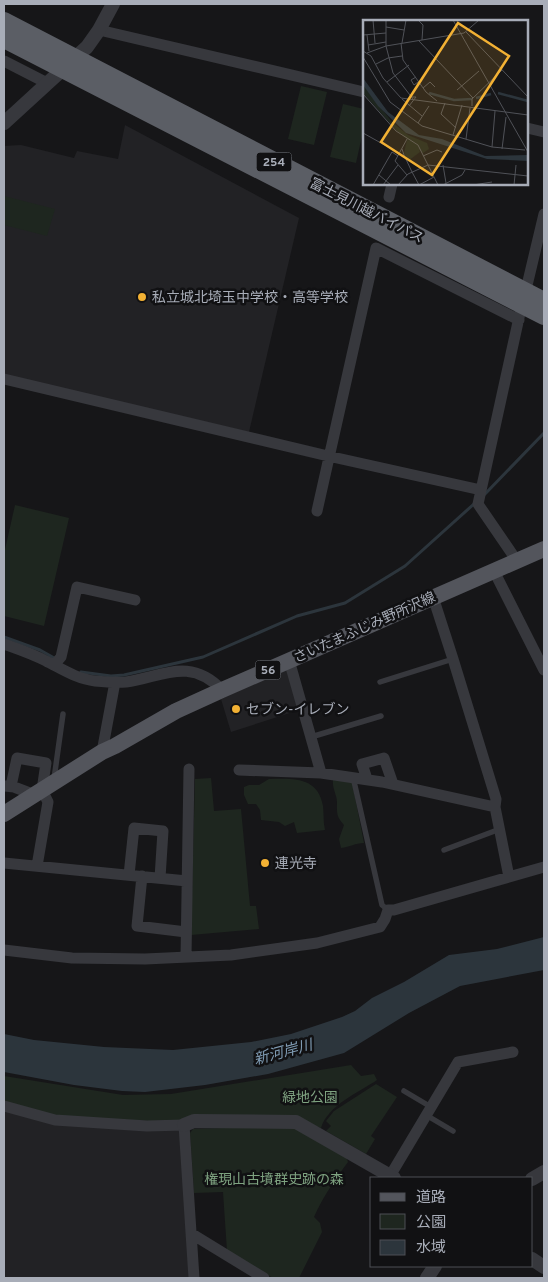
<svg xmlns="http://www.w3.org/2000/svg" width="548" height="1282" viewBox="0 0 548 1282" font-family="Overpass,'Noto Sans JP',sans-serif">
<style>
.built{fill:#222225}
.green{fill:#1e261f}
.water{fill:#2c353c}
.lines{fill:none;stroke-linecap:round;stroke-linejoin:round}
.stream{stroke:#2c353c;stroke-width:3}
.service{stroke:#37383d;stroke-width:5.5}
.minor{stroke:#37383d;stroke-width:11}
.tertiary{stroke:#37383d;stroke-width:14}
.primary{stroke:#53555c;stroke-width:16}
.trunk{stroke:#5b5e65;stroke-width:18}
.poi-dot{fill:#f2b134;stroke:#111113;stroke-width:2}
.labels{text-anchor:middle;stroke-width:5;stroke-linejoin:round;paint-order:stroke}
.shield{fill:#111113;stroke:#7b7e86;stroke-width:1}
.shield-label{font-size:12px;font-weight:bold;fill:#a8adb8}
.street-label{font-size:14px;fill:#a8adb8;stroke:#111113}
.poi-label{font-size:14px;fill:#a8adb8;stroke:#111113;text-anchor:start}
.park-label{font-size:14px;fill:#7fa381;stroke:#111113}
.water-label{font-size:15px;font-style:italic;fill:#7f9bb3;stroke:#111113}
.inset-river{fill:none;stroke:#2c353c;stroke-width:2.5}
.inset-road{fill:none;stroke:#505258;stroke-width:1}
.view{fill:#f2b134;fill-opacity:0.15;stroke:#f2b134;stroke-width:2.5}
.inset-edge{fill:none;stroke:#a8adb8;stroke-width:2.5}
</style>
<rect width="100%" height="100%" fill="#161618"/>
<path class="built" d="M125,125L299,218L249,432L4,375V146L21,145L74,158L77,151L118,159Z
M288,669L299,710L231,732L221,699Z
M4,1110L181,1129L189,1278H4Z"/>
<path class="green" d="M301,86L327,92L314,145L288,139Z
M343,104L364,109V127L356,163L330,157Z
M4,196L55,209L47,236L4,225Z
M15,505L69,518L44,626L4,616V554Z
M211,778L214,811L241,809L250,906H256L259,929L191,935L195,779Z
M269,779C294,778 318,777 323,806C324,814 323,822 325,830L297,833L294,822L285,826L279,822L261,820L260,810L256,804H248L244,795V787L249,785H259Z
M333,780L352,782L364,843C355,843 350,847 341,848L339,839L344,825C336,816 337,813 337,802C337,795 332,788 333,780Z
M351,1065L361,1076L374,1074L377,1080C358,1093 328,1105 321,1128L300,1120L149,1121L53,1116L4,1102V1076L123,1095L171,1094Z
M376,1084L397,1097L371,1136L375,1139L366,1154L326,1131L331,1126L326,1121L334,1111Z
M285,1126H295L346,1157L348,1162C335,1179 323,1197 314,1217L320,1223L322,1232L299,1278H273L227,1251L223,1192L194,1193L190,1133L193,1129Z"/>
<path class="water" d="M544,937V970L460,986L409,1013L344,1053L268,1074L205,1085L145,1092L122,1091L74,1085L4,1072V1034L34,1040L104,1047L173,1050L251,1042L291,1034L342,1017L355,1011L372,998L404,982L449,955L497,949Z"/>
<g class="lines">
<path class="stream" d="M485,494L544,433
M4,637L40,650L56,659
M81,672L111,676L124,675L203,657L297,616L345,603L405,566L475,503"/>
<path class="service" d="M380,682L453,659
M311,737L381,716
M353,777L382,905L388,910
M54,779L63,714
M444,850L500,829
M404,1091L431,1107
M426,1115L453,1131"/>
<path class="minor" d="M99,30L364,92
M4,61L47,83
M527,128L544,132
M389,197L392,184
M524,298L544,214
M4,379L328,456L481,490
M317,511L376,248L519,320
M517,561L478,504L520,313
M494,571L544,670
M433,597L453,659L496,799L495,807L509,877
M4,644C18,649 33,654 46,661C62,669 77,679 95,681C105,682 116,683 126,682C164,676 190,657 222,690
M289,660L321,773L382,782L495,807
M54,665L61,657L77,587L135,600
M102,752L115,682
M239,770L321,773
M367,779L362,764L384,758L393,784
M5,786L14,787L35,795
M11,786L17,758L46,763L42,790L48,802L37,866
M4,863L187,881
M129,875L134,828L163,831L160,878
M142,876L137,926L186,932
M4,950L72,958L145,959L231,955L317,943L380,927L385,919L388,910H394L544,867
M186,957L189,769
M4,1106L55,1120L147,1126L184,1125L194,1278
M390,1176L458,1062L513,1052
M192,1234L264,1278"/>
<path class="tertiary" d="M4,123L87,47L99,30L113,4
M184,1125L194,1121L296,1122L394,1178
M532,1179L544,1172
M532,1259L544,1267
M427,1278L435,1266"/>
<path class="primary" d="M4,814L102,752L115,746L176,711L222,690L544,549"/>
<path class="trunk" d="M4,21L544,301
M4,39L544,316"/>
</g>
<g class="poi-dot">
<circle cx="142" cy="297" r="5"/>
<circle cx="236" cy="709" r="5"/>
<circle cx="265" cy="863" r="5"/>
</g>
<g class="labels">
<g class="shield">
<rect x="256.5" y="152.5" width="35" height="19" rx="4"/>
<rect x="255.5" y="660.5" width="25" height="19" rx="4"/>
</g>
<g class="shield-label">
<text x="274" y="166">254</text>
<text x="268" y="674">56</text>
</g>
<g class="street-label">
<text transform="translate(367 210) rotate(27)" y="5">富士見川越バイパス</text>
<text transform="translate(364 627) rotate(-24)" y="5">さいたまふじみ野所沢線</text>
</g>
<g class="poi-label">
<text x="152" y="302">私立城北埼玉中学校・高等学校</text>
<text x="246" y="714">セブン-イレブン</text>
<text x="275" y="868">連光寺</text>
</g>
<g class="park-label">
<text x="310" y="1102">緑地公園</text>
<text x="274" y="1184">権現山古墳群史跡の森</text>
</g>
<g class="water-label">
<text transform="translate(283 1052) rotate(-15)" y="5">新河岸川</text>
</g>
</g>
<g transform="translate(363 20)">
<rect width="165" height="165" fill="#161618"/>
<path d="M0,65L29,102L45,115L64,123L66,129L60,133L33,110L0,73ZM44,120L55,126L57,132L45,141L41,133Z" fill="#1e261f"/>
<path d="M0,58L25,92L56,115L79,119L122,136L165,135V141L124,139L43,113L15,86L0,65Z" fill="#2c353c"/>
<path class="inset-river" d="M66,73L91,80L109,79M135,73L165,81M113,78L128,74"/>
<path class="inset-road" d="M10,0L12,23M23,0V26L30,53L50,79M55,0L60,5L59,20M90,0L165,132M23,7L41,10M103,12L165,77M0,15L23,13M4,15L6,31M56,21L110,78M38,23L40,40L63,72L74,81M39,23L43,0M5,25L23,22M0,31L8,36L20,58L38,78L165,95M4,33L23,26L101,13L116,0M0,37L27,82L59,106L129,127L162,130M13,44L25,38L39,36M53,57L48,60L51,65L55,62M24,62L46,45M60,68L67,62L72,67M94,70L116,51M0,74L33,111L55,125L75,165M39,79L59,96M82,83L78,94L93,108M46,86L53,77H49M109,86V79L139,50M55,103L66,86M0,113L27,128M90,115L99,85M103,119L107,88M129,127L132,91M39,129L41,135L49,152L56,165L71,157M139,129L143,97M60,136L74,130L79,132M80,145L83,163M16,155L28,165M44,155L32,141L44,119M10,165L29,132L35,136M20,165L35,145M35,165L45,154L65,145L165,156M80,165L99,155L102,150M110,165L129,162M151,165L153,145"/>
<path class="view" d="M95,3L146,36L69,155L18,122Z"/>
<rect width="165" height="165" class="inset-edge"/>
</g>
<rect width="548" height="1282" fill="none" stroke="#a8adb8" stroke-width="10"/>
<rect x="370" y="1177" width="162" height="90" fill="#111113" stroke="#4d4f55"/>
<rect x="380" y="1193" width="25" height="8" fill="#53555c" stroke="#4d4f55"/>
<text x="416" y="1202" font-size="15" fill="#a8adb8">道路</text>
<rect x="380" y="1214" width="25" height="15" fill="#1e261f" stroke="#4d4f55"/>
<text x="416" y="1227" font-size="15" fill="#a8adb8">公園</text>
<rect x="380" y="1240" width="25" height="15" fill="#2c353c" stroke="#4d4f55"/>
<text x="416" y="1252" font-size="15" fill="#a8adb8">水域</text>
</svg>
